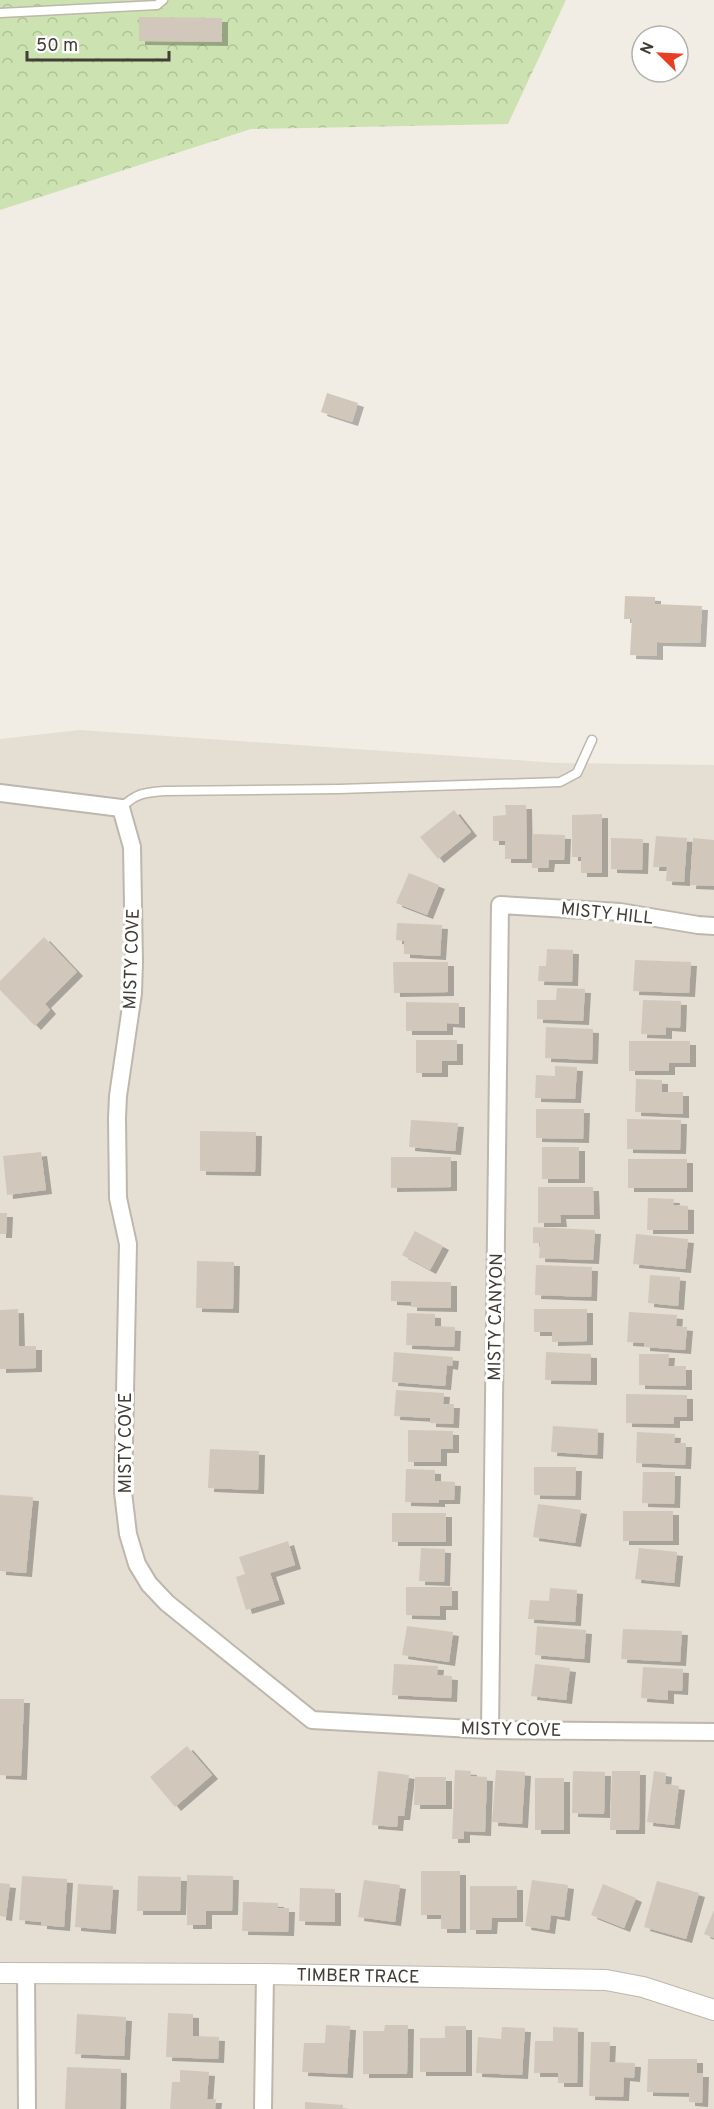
<svg xmlns="http://www.w3.org/2000/svg" width="714" height="2109" viewBox="0 0 714 2109" font-family="Overpass,sans-serif">
<style>
.residential{fill:#e4ded3}
.forest{fill:url(#forest-crowns)}
.building{fill:#d1c8bb;filter:url(#shadow)}
.lines{fill:none;stroke-linecap:round;stroke-linejoin:round}
.service-casing{stroke:#beb7ab;stroke-width:11}
.minor-casing{stroke:#beb7ab;stroke-width:20}
.tertiary-casing{stroke:#beb7ab;stroke-width:22}
.service{stroke:#fff;stroke-width:8}
.minor{stroke:#fff;stroke-width:16}
.tertiary{stroke:#fff;stroke-width:20}
.labels{text-anchor:middle;stroke-width:6;stroke-linejoin:round;paint-order:stroke}
.street-label{font-size:18px;fill:#423d35;stroke:#fff}
</style>
<defs>
<pattern id="forest-crowns" width="20" height="18" patternUnits="userSpaceOnUse" patternTransform="scale(1.5)"><rect width="20" height="18" fill="#cce2b0"/><path d="M2 6a3 3 0 1 1 6 0M12 15a3 3 0 1 1 6 0" fill="none" stroke="#b0c398"/></pattern>
<filter id="shadow"><feDropShadow dx="6" dy="4" stdDeviation="0" flood-color="#0004"/></filter>
</defs>
<rect width="100%" height="100%" fill="#f1ede4"/>
<path class="residential" d="M80,730L557,763L714,765V2109H0V739Z"/>
<path class="forest" d="M0,0H566L508,124L251,129L0,210Z"/>
<path class="building" d="M139,17L222,18V42L139,41Z
M327,393L358,403L352,422L321,412Z
M625,596L655,597V604L702,606L700,643L657,642V656L630,655L632,619H624Z
M505,805H526L527,859H505V841H493V816L506,815Z
M454,810L471,832L438,859L420,837Z
M602,814V873H581V857H572V815Z
M533,834L565,835L564,860H549L548,868H532Z
M656,836L687,838L684,882L666,881L667,867H653Z
M611,838L643,839L642,870L611,869Z
M693,838L714,840V886L690,885Z
M409,873L439,885L427,915L396,903Z
M397,923L442,925L440,956L404,954V941L396,940Z
M44,937L77,972L45,1004L50,1010L35,1026L0,990V981Z
M547,949L573,950L572,982L538,981L539,966H546Z
M635,960L691,962L689,993L633,991Z
M393,962H448V992L394,993Z
M557,988L585,989L583,1021L537,1019V1000H556Z
M643,1000L681,1001L680,1028L666,1027V1035L641,1034Z
M406,1002L459,1003V1024L447,1023V1031H406Z
M546,1027L593,1029L592,1060L545,1058Z
M416,1040H457V1061H442V1073H416Z
M629,1041H690V1063H669V1071H629Z
M555,1066L577,1067L575,1099L535,1098L536,1075L555,1076Z
M636,1079L662,1080V1092H683V1114L635,1112Z
M536,1109H584L583,1139L536,1138Z
M627,1119L681,1120L680,1150L627,1149Z
M411,1120L458,1123L455,1151L409,1147Z
M200,1131L256,1132L255,1172L200,1171Z
M542,1147H579V1179H542Z
M41,1152L46,1190L7,1195L3,1156Z
M391,1157H451V1187L391,1188Z
M628,1159H687V1188H628Z
M538,1187H593L594,1215H560L561,1223H538Z
M648,1198L674,1199L673,1205L688,1206V1230H647Z
M0,1213H7L6,1234H0Z
M533,1227L595,1230L593,1260L539,1258L540,1243H533Z
M415,1231L443,1246L430,1270L402,1255Z
M636,1234L688,1239L685,1269L633,1264Z
M197,1261L234,1262L233,1309L196,1308Z
M536,1265L592,1267L591,1297L535,1295Z
M650,1275L680,1277L678,1306L648,1303Z
M391,1281L451,1282V1308L411,1307V1302L391,1301Z
M18,1309L19,1346H36V1368L0,1369V1310Z
M534,1309H587V1341L552,1342V1332H534Z
M629,1312L677,1315L676,1326L687,1327L685,1350L644,1347V1343L627,1342Z
M407,1313L435,1314V1326L455,1327L454,1347L406,1345Z
M394,1352L453,1357L452,1366L447,1365L445,1386L392,1382Z
M546,1352L591,1354V1381L545,1380Z
M639,1354H669L668,1366H686V1386L639,1385Z
M396,1390L444,1393L443,1404H454L453,1424L430,1423V1418L394,1416Z
M626,1394L687,1395V1417H674V1424L626,1423Z
M553,1426L598,1429L597,1455L551,1452Z
M408,1430L453,1431V1449H441V1462H408Z
M637,1432L675,1434L674,1443H686L685,1465L636,1463Z
M210,1449L259,1451L258,1490L208,1488Z
M534,1467H576L575,1496L534,1495Z
M406,1469L435,1470V1481L455,1482L454,1500H439V1503L405,1502Z
M643,1472H675L674,1504L642,1503Z
M0,1495L33,1497L26,1573L0,1571Z
M538,1504L581,1510L575,1543L533,1537Z
M623,1511H673V1541H623Z
M392,1513H446V1542H392Z
M288,1541L295,1565L270,1573L279,1600L246,1610L236,1577L245,1574L239,1557Z
M421,1548L445,1549L444,1582L419,1581Z
M639,1548L677,1552L674,1583L635,1579Z
M406,1587H452V1606H440V1616L406,1615Z
M550,1588L577,1590L575,1622L528,1619L530,1600L549,1601Z
M407,1626L453,1632L449,1662L402,1655Z
M537,1626L586,1630L584,1659L535,1655Z
M623,1629L682,1631L680,1662L621,1659Z
M394,1664L438,1666L437,1675L452,1676L451,1698L392,1695Z
M535,1664L570,1668L566,1700L531,1696Z
M643,1667L683,1669L682,1691L668,1690V1700L641,1698Z
M0,1699H24L21,1776L0,1775Z
M187,1746L212,1775L175,1807L150,1777Z
M455,1770L471,1771L470,1776L487,1777L485,1832L464,1831V1839H452Z
M496,1770L525,1772L522,1824L492,1822Z
M378,1771L409,1775L404,1816H398L397,1827L372,1825Z
M573,1771L605,1772L604,1814L572,1813Z
M612,1771H640L639,1830H610Z
M654,1771L666,1773L665,1784L679,1786L674,1825L647,1822Z
M415,1777H446V1805H414Z
M535,1778H564V1830H535Z
M421,1871H460V1929H441V1915H421Z
M187,1875L233,1876L232,1911H206V1925H187Z
M22,1876L67,1879L64,1927L41,1925V1922L19,1920Z
M138,1876L181,1877L180,1911H137Z
M364,1880L400,1885L395,1922L358,1917Z
M532,1880L568,1885L564,1917L551,1915L549,1930L525,1926Z
M657,1881L699,1893L686,1939L644,1927Z
M0,1883L10,1884L6,1917L0,1916Z
M78,1884L113,1886L110,1930L75,1927Z
M603,1884L636,1898L624,1928L591,1915Z
M470,1886H517V1918H492L491,1930H470Z
M300,1888L335,1889V1922L299,1921Z
M243,1902L278,1903V1908H289L288,1932L242,1931Z
M714,1910V1938L704,1934Z
M168,2013L193,2014V2036L219,2037L218,2059L166,2057Z
M77,2014L126,2017L124,2056L75,2054Z
M326,2025L350,2026L347,2074L302,2072L304,2043H325Z
M385,2025H408L407,2074H363V2031H384Z
M445,2026H466V2072H420V2038H445Z
M502,2027L525,2028L522,2075L476,2073L478,2037L501,2039Z
M553,2027L578,2028L577,2083H558V2073H534L535,2041H553Z
M591,2042H610L609,2062L635,2063L634,2078L624,2077L623,2097L589,2096Z
M648,2059H697V2073H703L702,2103L689,2102V2093L647,2092Z
M67,2067L121,2069L120,2109H65Z
M180,2070L209,2072L207,2099H216L215,2109H170L172,2082H180Z
M305,2102L343,2105V2109H305Z"/>
<g class="lines">
<defs>
<path id="service" d="M0,13L157,5L163,0
M121,808C136,793 144,793 164,791L339,789L560,782L577,773L592,740"/>
<path id="minor" d="M0,793L121,808L132,847L134,962L133,993L118,1096L117,1118L118,1198L128,1244L123,1492L128,1534L137,1564L149,1584L167,1603L312,1720L490,1730L714,1732
M490,1730L500,905L620,912L698,925L714,926
M26,1973L27,2109
M263,2109L265,1974"/>
<g id="tertiary">
<path id="s1" d="M0,1973L265,1974L606,1980L643,1987L714,2010"/>
</g>
</defs>
<use href="#service" class="service-casing"/>
<use href="#minor" class="minor-casing"/>
<use href="#tertiary" class="tertiary-casing"/>
<use href="#service" class="service"/>
<use href="#minor" class="minor"/>
<use href="#tertiary" class="tertiary"/>
</g>
<g class="labels">
<g class="street-label">
<text transform="translate(607 913) rotate(6)" y="6">MISTY HILL</text>
<text transform="translate(131 959) rotate(-88)" y="6">MISTY COVE</text>
<text transform="translate(495 1317) rotate(-89)" y="6">MISTY CANYON</text>
<text transform="translate(125 1443) rotate(-90)" y="6">MISTY COVE</text>
<text transform="translate(511 1729) rotate(1)" y="6">MISTY COVE</text>
<text dy="6" stroke="none"><textPath href="#s1" startOffset="358">TIMBER TRACE</textPath></text>
</g>
</g>
<g transform="translate(660 54) rotate(294)"><circle r="28" fill="#ffffff" stroke="#b3b1ae" stroke-width="1.5"/>
<path d="M0-4.5L10 22L0 15L-10 22Z" fill="#e83f24"/>
<text y="-9" font-size="16" font-weight="bold" text-anchor="middle" fill="#423d35">N</text>
</g>
<path d="M27 51v9h142v-9" fill="none" stroke="#423d35" stroke-width="3"/>
<text x="36" y="51" font-size="18" fill="#423d35" stroke="#ffffff" stroke-width="4.5" paint-order="stroke">50 m</text>
</svg>
